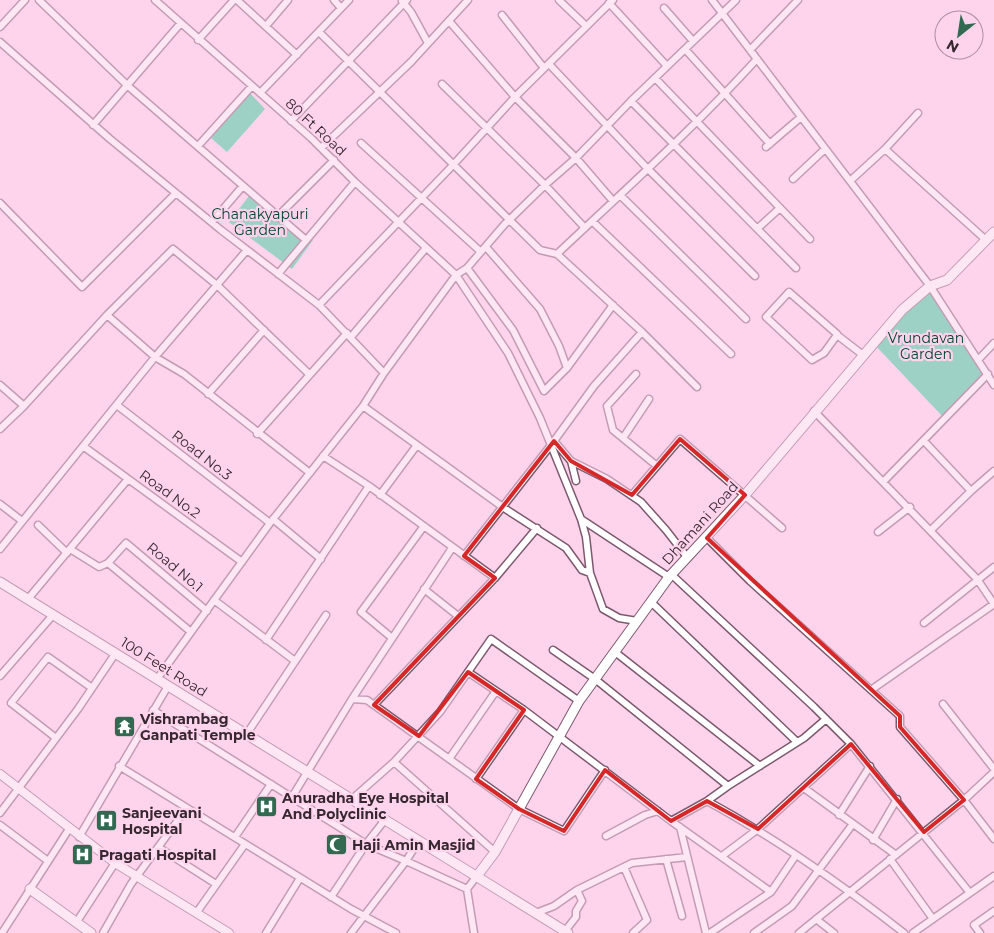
<svg xmlns="http://www.w3.org/2000/svg" width="994" height="933" viewBox="0 0 994 933" font-family="Montserrat,sans-serif">
<style>
.green{fill:#2bce95}
.lines{fill:none;stroke-linecap:round;stroke-linejoin:round}
.minor-casing{stroke:#7d596e;stroke-width:9}
.tertiary-casing{stroke:#7d596e;stroke-width:10}
.secondary-casing{stroke:#7d596e;stroke-width:11}
.minor{stroke:#fff;stroke-width:6}
.tertiary{stroke:#fff;stroke-width:8}
.secondary{stroke:#fff;stroke-width:9}
.marked{fill:none;stroke:#d62828;stroke-width:4;stroke-linejoin:round}
.labels{text-anchor:middle;stroke-width:4.5;stroke-linejoin:round;paint-order:stroke}
.street-label{font-size:14px;fill:#372730;stroke:#fed4ec}
.park-label{font-size:14px;fill:#00442e;stroke:#fed4ec}
.poi-label{font-size:14px;font-weight:bold;fill:#372730;stroke:#fed4ec;text-anchor:start}
</style>
<rect width="100%" height="100%" fill="#fed4ec"/>
<path class="green" d="M250,93L265,109L227,152L211,138Z
M252,192L313,240L292,269L229,222Z
M930,286L988,374L945,419L873,343Z"/>
<g class="lines">
<defs>
<path id="minor" d="M39,0L128,86L278,216L334,160
M155,0L311,138L355,182L456,275L508,353L540,418L581,519L586,537L590,573L603,609L619,618L637,621
M237,0L297,55
M334,0L341,8
M559,0L586,26
M712,0L930,286L994,385
M402,1L411,12L428,43
M609,3L667,66
M664,8L693,41
M502,15L544,68
M449,21L515,97L576,158L613,201
M266,26L288,0
M0,27L25,0
M319,32L540,250L557,254C625,190 694,128 757,59
M198,40L234,0
M0,42L110,139L221,230L319,305L384,373
M685,49L770,144
M750,50L798,0
M549,64L647,168L755,276
M655,78L810,239
M442,84L545,185L585,228
M260,93L349,0
M631,101L796,268
M291,121L407,0
M93,125L180,24
M361,143L481,252
M198,146L252,86
M766,147L801,117
M321,148L411,62L468,0
M885,149L918,113
M793,179L825,149
M850,181L885,149L986,240
M620,195L746,319
M0,203L82,287L176,193
M278,216L306,240
M592,221L731,354
M212,222L242,187
M758,228L780,208
M486,247L540,309L559,346L567,368L613,305
M557,254L642,332L697,387
M467,268L513,330L544,391L567,368
M278,274L355,182
M319,305L454,164L515,97L613,0
M107,315L155,357L184,374L310,473
M642,332L594,386L554,441L571,461L607,479L641,502L666,530L687,557
M837,334L789,292L766,317L812,360L824,353L837,335L863,355
M351,337L426,248
M978,360L994,343
M636,374L607,406L613,430L657,466
M0,385L24,406
M208,394L264,330
M118,406L270,523
M363,406L504,508L566,548L582,570L590,573
M814,411L977,579L994,604
M0,429L24,406L107,315L173,249L218,286L309,374
M257,434L347,333
M623,438L649,399
M924,441L971,491L931,530
M83,446L242,562
M323,456L369,486L495,578
M571,461L576,481
M884,481L988,374
M971,491L994,471
M380,495L417,445
M632,495L680,439L782,528
M0,504L22,521
M273,519L321,559
M581,519L669,577
M38,525L67,553
M878,532L910,507
M707,538L750,581L900,716V727L964,800L994,839
M0,549L155,357L247,250
M70,549L99,567L108,563L191,632
M464,556L551,445
M108,563L126,543L207,611
M672,575L814,707L851,744L970,893
M424,589L458,616
M28,599L128,479
M214,600L295,661
M651,602L797,742
M924,623L994,567
M392,638L361,612L424,526
M266,640L369,486
M553,650L595,679L728,786L707,801C777,839 841,884 904,933
M615,652L760,766
M468,672L524,710L671,821L771,892
M0,676L53,615
M157,679L270,523L363,406L384,373L456,275L467,268L504,225L545,185L576,158L631,101L736,0
M871,690L994,604
M352,699L452,548
M943,704L994,769
M374,705L495,578L537,528
M153,710L366,844L331,897
M246,735L326,615
M56,738L11,703L48,657L92,688
M449,759L496,691
M394,762L440,712L491,639L579,701
M119,766L351,909L396,933
M476,779L524,710
M728,786L804,738L826,719
M804,788L896,855
M292,797L352,699L367,700L519,809L564,831L605,770
M351,800L394,762L495,852
M0,813L78,709L115,654
M839,815L870,766
M384,821L366,844L406,861L418,842
M671,821L707,801
M0,825L48,861
M680,827L706,933
M606,836L645,815L658,811
M79,837L168,686
M235,837L271,784
M873,840L897,799
M158,847L216,884
M722,856L758,829L851,744
M666,859L682,916
M890,859L933,919
M624,867L647,920L633,933
M467,889L474,933
M467,889L477,876
M197,912L245,844
M536,913L554,906L577,890
M816,919L834,933
M76,923L115,863
M565,931L576,917V911L582,901L577,890L632,863L687,857
M2,933L69,829
M103,933L131,884L187,808
M266,933L300,878
M351,933L406,861L467,889
M710,933L771,892L796,855
M754,933L792,906L852,825
M799,933L964,800L994,772
M913,933L994,876
M980,933L974,925L994,911"/>
<path id="tertiary" d="M0,774L115,863L229,933"/>
<path id="secondary" d="M0,582L568,933
M477,876L495,852L579,701L669,577L745,495L902,310L930,286L947,280L994,232
M30,889L91,933"/>
</defs>
<use href="#minor" class="minor-casing"/>
<use href="#tertiary" class="tertiary-casing"/>
<use href="#secondary" class="secondary-casing"/>
<use href="#minor" class="minor"/>
<use href="#tertiary" class="tertiary"/>
<use href="#secondary" class="secondary"/>
</g>
<path d="M0 0H994V933H0ZM680,439L745,495L707,538L900,716V727L964,800L924,832L851,744L758,829L707,801L671,821L605,770L564,831L519,809L476,779L524,710L468,672L419,736L374,705L495,578L464,556L554,441L571,461L632,495Z" fill="#fed4ec" fill-opacity=".55" fill-rule="evenodd"/>
<path class="marked" d="M680,439L745,495L707,538L900,716V727L964,800L924,832L851,744L758,829L707,801L671,821L605,770L564,831L519,809L476,779L524,710L468,672L419,736L374,705L495,578L464,556L554,441L571,461L632,495Z"/>
<defs>
<symbol id="temple-square" viewBox="-11 -11 22 22"><rect x="-9" y="-9" width="18" height="18" rx="4" fill="#316951" stroke="#fed4ec"/><path d="M0-6L5-2H3V0L6.5 2.5H4V6H1.5V3h-3V6H-4V2.5H-6.5L-3 0V-2H-5Z" fill="#fff"/></symbol>
<symbol id="hospital-square" viewBox="-11 -11 22 22"><rect x="-9" y="-9" width="18" height="18" rx="4" fill="#316951" stroke="#fed4ec"/><path d="M-5-5h3v3.5h4V-5h3V5h-3V1.5h-4V5h-3Z" fill="#fff"/></symbol>
<symbol id="mosque-square" viewBox="-11 -11 22 22"><rect x="-9" y="-9" width="18" height="18" rx="4" fill="#316951" stroke="#fed4ec"/><path d="M3.5-4.9A6 6 0 1 0 3.5 4.9A5 5 0 1 1 3.5-4.9Z" fill="#fff"/></symbol>
</defs>
<g fill-rule="evenodd">
<use href="#temple-square" x="112" y="714" width="25" height="25"/>
<use href="#hospital-square" x="254" y="794" width="25" height="25"/>
<use href="#hospital-square" x="94" y="808" width="25" height="25"/>
<use href="#mosque-square" x="324" y="832" width="25" height="25"/>
<use href="#hospital-square" x="70" y="842" width="25" height="25"/>
</g>
<g class="labels">
<g class="street-label">
<text transform="translate(316 127) rotate(43)" y="5">80 Ft Road</text>
<text transform="translate(202 455) rotate(38)" y="5">Road No.3</text>
<text transform="translate(170 494) rotate(36)" y="5">Road No.2</text>
<text transform="translate(700 523) rotate(-48)" y="5">Dhamani Road</text>
<text transform="translate(175 567) rotate(40)" y="5">Road No.1</text>
<text transform="translate(164 667) rotate(32)" y="5">100 Feet Road</text>
</g>
<g class="park-label">
<text x="260" y="219">Chanakyapuri<tspan x="260" dy="16">Garden</tspan></text>
<text x="926" y="343">Vrundavan<tspan x="926" dy="16">Garden</tspan></text>
</g>
<g class="poi-label">
<text x="140" y="724">Vishrambag<tspan x="140" dy="16">Ganpati Temple</tspan></text>
<text x="282" y="803">Anuradha Eye Hospital<tspan x="282" dy="16">And Polyclinic</tspan></text>
<text x="122" y="818">Sanjeevani<tspan x="122" dy="16">Hospital</tspan></text>
<text x="352" y="850">Haji Amin Masjid</text>
<text x="99" y="860">Pragati Hospital</text>
</g>
</g>
<g transform="translate(959 35) rotate(210)"><circle r="24" fill="#fed4ec" stroke="#ae8fa1"/>
<path d="M0-4L9 19L0 12L-9 19Z" fill="#316951"/>
<text y="-8" font-size="14" font-weight="bold" text-anchor="middle" fill="#372730">N</text>
</g>
</svg>
